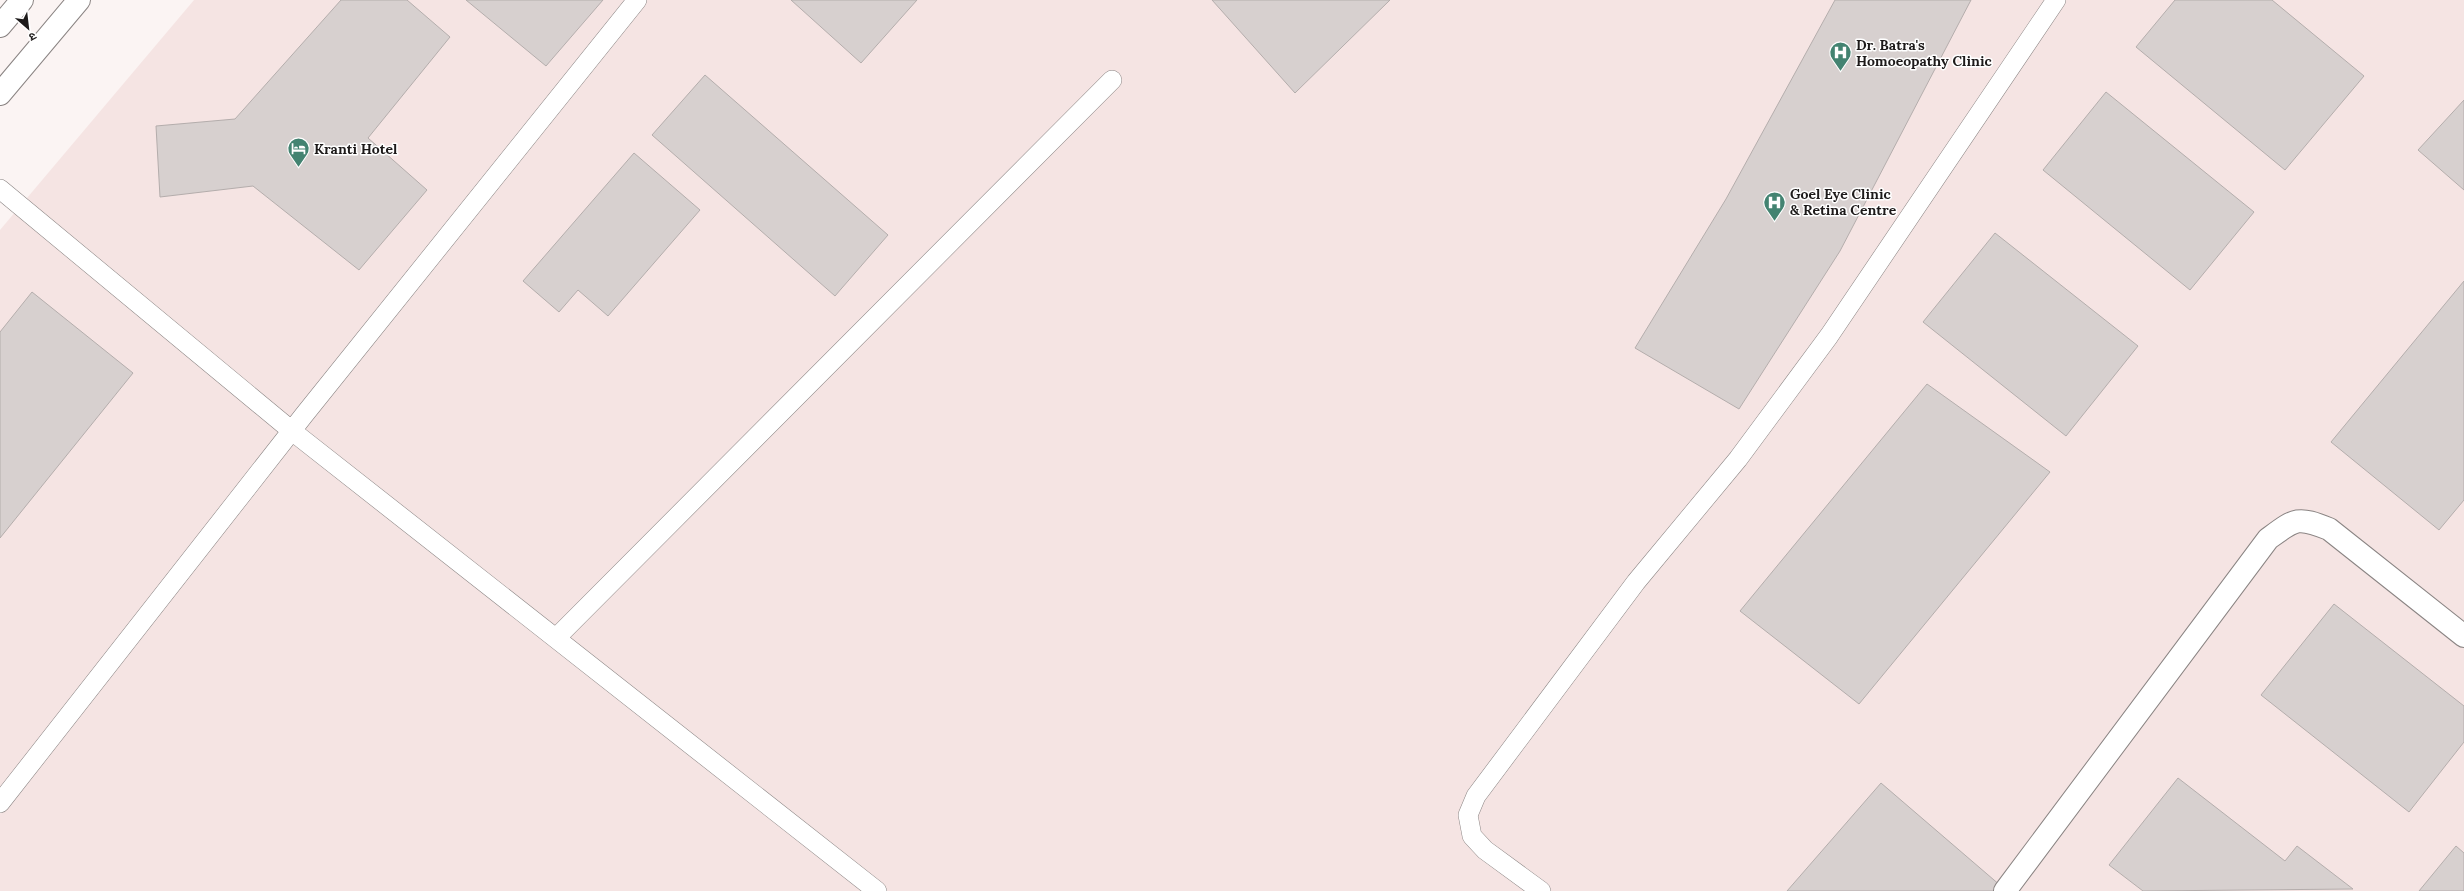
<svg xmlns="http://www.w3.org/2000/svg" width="2464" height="891" viewBox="0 0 2464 891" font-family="Lora,'Noto Sans Devanagari',serif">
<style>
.built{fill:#f5e4e3}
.building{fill:#d7d0cf;stroke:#b4adac}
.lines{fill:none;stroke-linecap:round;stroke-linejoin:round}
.lane-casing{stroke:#8a8483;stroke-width:20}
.street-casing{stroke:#8a8483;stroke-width:24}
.secondary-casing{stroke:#8a8483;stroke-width:24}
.lane{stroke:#fff;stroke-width:19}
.street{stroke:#fff;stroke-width:22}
.secondary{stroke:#fff;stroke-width:22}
.labels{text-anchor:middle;stroke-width:3;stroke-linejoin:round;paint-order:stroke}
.poi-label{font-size:14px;font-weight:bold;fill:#1d1a1a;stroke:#fff;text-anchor:start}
</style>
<rect width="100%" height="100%" fill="#fbf4f3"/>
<path class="built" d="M194,0H2464V891H0V230Z"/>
<path class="building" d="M341,0H407L450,37L368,138L427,190L359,270L253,186L160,197L156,126L235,119Z
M466,0H603L546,66Z
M791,0H917L861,63Z
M1212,0H1390L1295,93Z
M1835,0H1971L1840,251L1739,409L1635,348L1726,199Z
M2175,0H2272L2364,76L2285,170L2136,47Z
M705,75L888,235L835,296L652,135Z
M2106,92L2254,212L2190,290L2043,170Z
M2464,100V190L2418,150Z
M634,153L700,210L608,316L578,290L559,312L523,281Z
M1995,233L2138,346L2066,436L1923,322Z
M2464,281V500L2439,530L2331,442Z
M32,292L133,373L0,538V332Z
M1927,384L2050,472L1859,704L1740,611Z
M2334,604L2464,706V742L2409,812L2261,695Z
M2178,778L2285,861L2297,846L2353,889L2143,891L2109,865Z
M1881,783L2001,886L1997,891H1787Z
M2456,846L2464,853V891H2419Z"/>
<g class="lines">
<defs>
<path id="lane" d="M0,189L292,431L877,891
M556,638L1112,80
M0,803L304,415L637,0
M1541,891L1485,850L1472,836L1468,815L1476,796L1636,582L1738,459L1829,336L2056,0"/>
<path id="street" d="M2005,891L2268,539C2295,519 2297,516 2329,529L2464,636"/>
<path id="secondary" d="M0,26L22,0
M0,94L79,0"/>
</defs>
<use href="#lane" class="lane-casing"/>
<use href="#street" class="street-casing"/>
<use href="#secondary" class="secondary-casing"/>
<use href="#lane" class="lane"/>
<use href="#street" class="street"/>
<use href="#secondary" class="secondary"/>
</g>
<defs>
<symbol id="hospital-pin" viewBox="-11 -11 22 30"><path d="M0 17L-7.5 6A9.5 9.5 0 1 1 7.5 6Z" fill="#438371" stroke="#fff"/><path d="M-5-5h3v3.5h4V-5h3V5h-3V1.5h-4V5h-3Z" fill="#fff"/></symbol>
<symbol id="hotel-pin" viewBox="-11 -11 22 30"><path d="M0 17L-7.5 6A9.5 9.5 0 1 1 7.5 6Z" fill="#438371" stroke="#fff"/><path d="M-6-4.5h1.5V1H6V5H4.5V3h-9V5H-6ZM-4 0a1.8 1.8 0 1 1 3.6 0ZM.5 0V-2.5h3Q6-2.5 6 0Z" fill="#fff"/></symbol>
</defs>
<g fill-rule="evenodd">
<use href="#hospital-pin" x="1828" y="40" width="25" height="34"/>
<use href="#hotel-pin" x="286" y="136" width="25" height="34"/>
<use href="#hospital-pin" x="1762" y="190" width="25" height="34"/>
</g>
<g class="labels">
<g class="poi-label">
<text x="1856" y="50">Dr. Batra's<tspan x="1856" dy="16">Homoeopathy Clinic</tspan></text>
<text x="314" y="154">Kranti Hotel</text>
<text x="1790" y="199">Goel Eye Clinic<tspan x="1790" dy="16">&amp; Retina Centre</tspan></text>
</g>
</g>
<g transform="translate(28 28) rotate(152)" stroke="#ffffff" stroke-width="3" paint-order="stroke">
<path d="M0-3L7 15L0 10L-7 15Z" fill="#1d1a1a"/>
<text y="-6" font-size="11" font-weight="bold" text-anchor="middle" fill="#1d1a1a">उ</text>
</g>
</svg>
